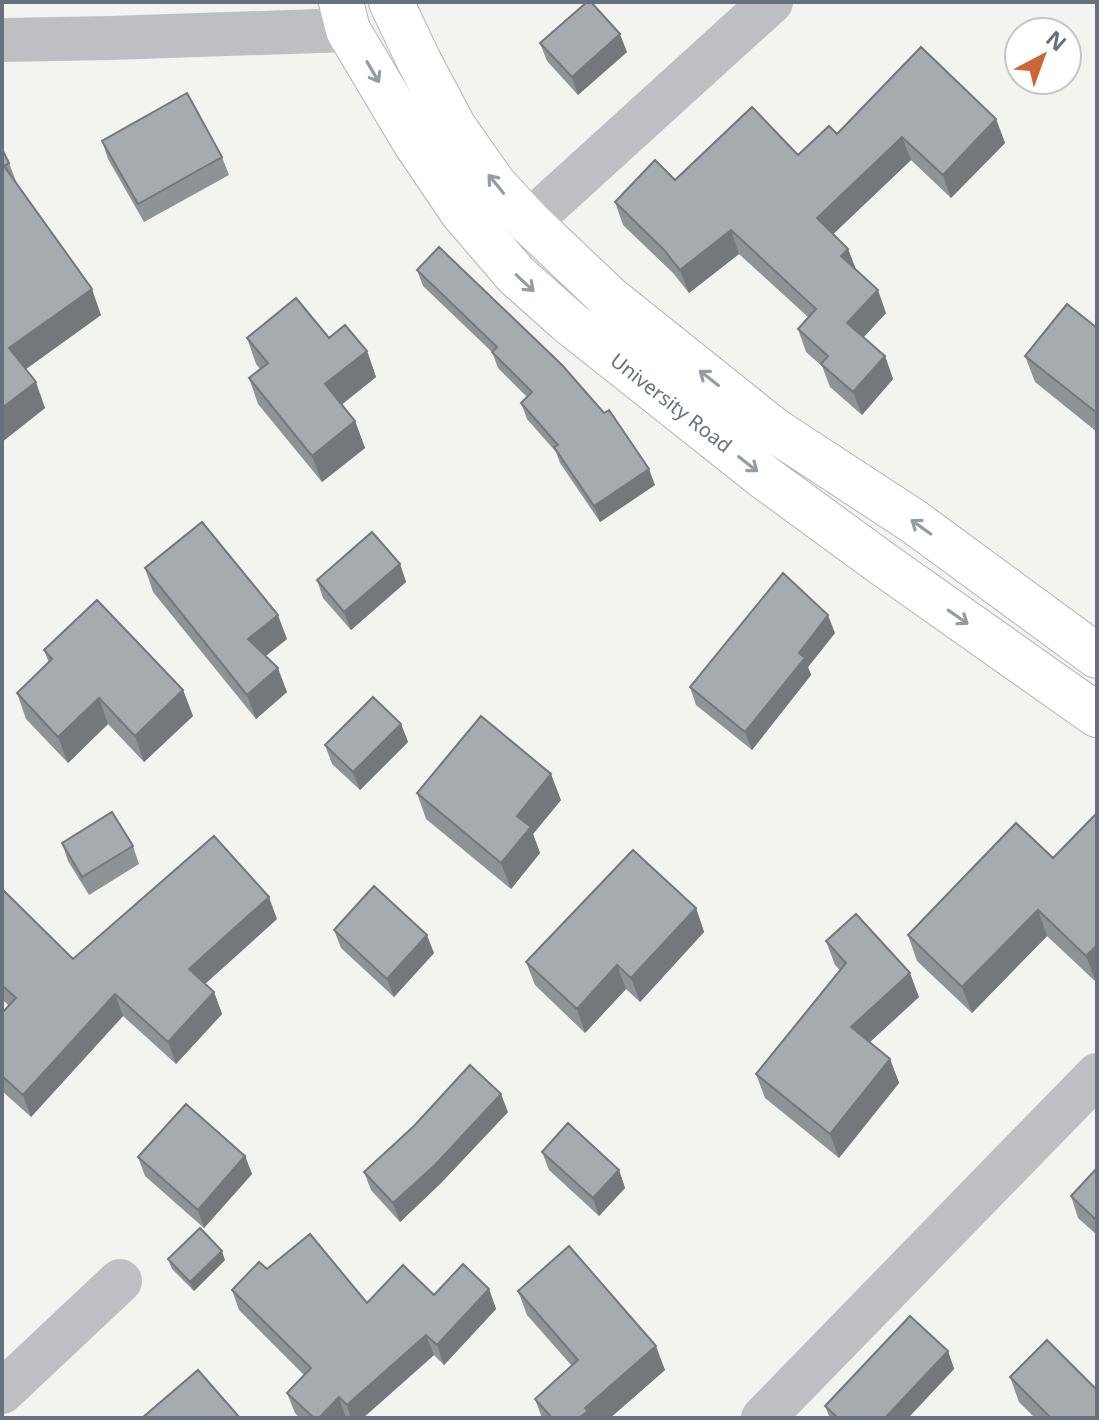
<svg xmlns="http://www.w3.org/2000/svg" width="1099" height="1420" viewBox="0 0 1099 1420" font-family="'Noto Sans',sans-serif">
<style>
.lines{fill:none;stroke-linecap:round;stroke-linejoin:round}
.major-casing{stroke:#b0b3b7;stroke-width:46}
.minor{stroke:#bdbfc3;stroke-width:44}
.major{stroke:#fff;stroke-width:44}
.wall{fill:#8e9396}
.shaded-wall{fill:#74787a}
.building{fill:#a5abaf;stroke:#74787a;stroke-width:2}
.oneway{stroke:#949ca4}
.labels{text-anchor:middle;stroke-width:8;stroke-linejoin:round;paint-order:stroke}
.street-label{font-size:20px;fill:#66717d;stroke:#fff}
</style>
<rect width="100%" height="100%" fill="#f3f3f0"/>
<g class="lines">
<defs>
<path id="major" d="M341,2L348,30L414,141L462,212L516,275L570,323L764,477L883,564L1097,715
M391,2L419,61L454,127L494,184L529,222L609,298L774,430L913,521L1097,656"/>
</defs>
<use href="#major" class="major-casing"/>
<path class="minor" d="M2,40L111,38L348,30
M529,222L771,2
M2,1392L120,1281
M763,1418L1097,1075"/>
<use href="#major" class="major"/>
</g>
<path class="wall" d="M540,43L627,52L578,95L547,61Z
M996,119L1005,143L951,198L911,160L833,234L848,249L856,270L886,313L863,338L885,356L893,379L862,415L830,387L822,366L806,352L798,329L808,317L739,254L689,293L673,273L623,225L615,202L675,180L798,155L837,134Z
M102,141L222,157L229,175L144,222L108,159Z
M2,149L9,163L17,184L101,315L26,369L45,408L2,442Z
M417,270L655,485L600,522L560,463L556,452L527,419L521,403L527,397L498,368L492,352L423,286Z
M1097,328V432L1035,382L1025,356Z
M247,338H329L367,351L376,377L342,404L355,421L365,448L322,482L258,404L249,378L260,369L256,364Z
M400,564L406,582L351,630L323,598L317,580Z
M145,568L287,639L265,656L287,692L256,719L153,592Z
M835,633L808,667L811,675L752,750L696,705L690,687Z
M44,650L183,690L193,716L144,762L108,724L68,763L26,719L17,693L49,663Z
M401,724L408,742L360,790L332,764L325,745Z
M417,793L561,800L533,834L540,853L511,889L426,819Z
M1097,817V981L1096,982L1047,936L972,1013L917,961L908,935L1053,858Z
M62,843L133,846L139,864L89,895L68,861Z
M2,889L73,959L277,919L205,984L214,992L222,1014L176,1064L123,1016L31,1117L2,1091V1013L9,1006L2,999Z
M696,908L704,932L640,1002L626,989L585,1033L535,985L526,962Z
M334,930L434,953L394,997L341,948Z
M826,941L919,997L870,1042L890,1059L899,1083L839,1158L765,1098L756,1074L840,970L835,965Z
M508,1112L441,1183L400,1222L371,1190L364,1172Z
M542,1152L619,1170L625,1188L599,1216L549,1170Z
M245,1156L252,1174L204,1228L145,1176L138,1157Z
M1097,1168V1235L1078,1218L1071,1196Z
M168,1259L225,1260L194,1291L172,1269Z
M267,1269L367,1303L489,1289L496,1309L444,1365L434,1355L363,1418H300L295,1413L287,1393L304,1375L239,1310L232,1290Z
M518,1291L665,1370L610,1418H542L535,1399L572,1366L527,1315Z
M948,1351L954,1369L908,1418H830L825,1406Z
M1010,1377L1097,1418H1035L1019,1402Z"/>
<path class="shaded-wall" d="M620,34L627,52L578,95L572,77Z
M996,119L1005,143L951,198L943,175Z
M902,137L911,160L825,242L817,218Z
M731,230L739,254L689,293L680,270Z
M848,249L857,272L841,256Z
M92,289L101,315L19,374L9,348Z
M878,290L886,313L855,346L847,323Z
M367,351L376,377L335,410L325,384Z
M885,356L893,379L862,415L853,392Z
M36,382L45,408L2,442V408Z
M355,421L365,448L322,482L312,456Z
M649,469L655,485L600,522L594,506Z
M400,564L406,582L351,630L344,612Z
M278,615L287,639L257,663L248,639Z
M828,615L835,633L808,667L811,675L752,750L745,732L799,653Z
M278,668L287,692L256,719L247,695Z
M183,690L193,716L144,762L135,736Z
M99,698L108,724L68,763L58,737Z
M401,724L408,742L360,790L353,772Z
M551,774L561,800L533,834L540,853L511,889L501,863L517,816Z
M269,897L277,919L197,991L189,969Z
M696,908L704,932L640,1002L631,978Z
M1038,910L1047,936L972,1013L962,987Z
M427,935L434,953L394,997L387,979Z
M1097,945V981L1096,982L1086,956Z
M617,965L626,989L585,1033L577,1009Z
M910,973L919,997L860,1051L851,1027Z
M214,992L222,1014L176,1064L168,1042Z
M115,994L123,1016L31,1117L23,1095Z
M890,1059L899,1083L839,1158L830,1134Z
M501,1094L508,1112L441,1183L400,1222L393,1203Z
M245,1156L252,1174L204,1228L198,1210Z
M619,1170L625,1188L599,1216L593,1198Z
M222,1251L225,1260L194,1291L190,1282Z
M489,1289L496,1309L444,1365L437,1345Z
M426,1335L434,1355L363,1418H351L347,1405Z
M656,1346L665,1370L610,1418H579L585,1408Z
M948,1351L954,1369L908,1418H885Z
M339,1397L346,1418H319Z"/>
<path class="building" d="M587,2H591L620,34L572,77L540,43Z
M921,47L996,119L943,175L902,137L817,218L848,249L841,256L878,290L847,323L885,356L853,392L821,364L828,356L798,329L816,309L731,230L680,270L664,250L615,202L655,160L675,180L752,107L798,155L829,126L837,134Z
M187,93L222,157L138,204L102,141Z
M2,149L9,163L4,166L92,289L9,348L36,382L2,408Z
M439,247L562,365L604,413L609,410L649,469L594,506L554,447L558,445L521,403L532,392L492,352L497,347L417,270Z
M296,298L329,338L345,325L367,351L325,384L355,421L312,456L249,378L268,363L247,338Z
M1067,304L1097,328V413L1025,356Z
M202,522L278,615L248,639L278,668L247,695L145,568Z
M372,532L400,564L344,612L317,580Z
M783,573L828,615L799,653L805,658L745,732L690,687Z
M97,600L183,690L135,736L99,698L58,737L17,693L52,659L44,650Z
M373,697L401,724L353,772L325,745Z
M481,716L551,774L517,816L531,827L501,863L417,793Z
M112,812L133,846L82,877L62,843Z
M1095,815L1097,817V945L1086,956L1038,910L962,987L908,935L1016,823L1053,858Z
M214,836L269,897L189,969L214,992L168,1042L115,994L23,1095L2,1076V1013L16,998L2,985V889L73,959Z
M633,850L696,908L631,978L617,965L577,1009L526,962Z
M374,886L427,935L387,979L334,930Z
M856,914L910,973L851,1027L890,1059L830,1134L756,1074L846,963L826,941Z
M470,1065L501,1094L435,1165L393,1203L364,1172L414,1126Z
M186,1104L245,1156L198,1210L138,1157Z
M568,1123L619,1170L593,1198L542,1152Z
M1097,1168V1221L1071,1196Z
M200,1228L222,1251L190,1282L168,1259Z
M310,1234L367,1303L403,1265L434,1295L463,1264L489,1289L437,1345L426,1335L347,1405L339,1397L319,1418H314L287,1393L311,1368L232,1290L259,1262L267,1269Z
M569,1246L656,1346L585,1408L588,1411L579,1418H552L535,1399L578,1360L518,1291Z
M910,1316L948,1351L885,1418H836L837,1417L825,1406Z
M1047,1340L1097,1390V1418H1051L1010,1377Z
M198,1370L240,1418H142Z"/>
<defs><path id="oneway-shaft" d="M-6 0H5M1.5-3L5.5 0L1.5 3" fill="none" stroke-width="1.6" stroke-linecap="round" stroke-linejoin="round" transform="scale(2)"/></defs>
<g class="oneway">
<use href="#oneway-shaft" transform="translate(373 72) rotate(60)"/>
<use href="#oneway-shaft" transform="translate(496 184) rotate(-129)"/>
<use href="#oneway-shaft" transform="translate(525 283) rotate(43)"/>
<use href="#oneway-shaft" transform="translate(709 378) rotate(-142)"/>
<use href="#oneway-shaft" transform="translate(748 464) rotate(38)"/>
<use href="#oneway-shaft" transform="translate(921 527) rotate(-144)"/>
<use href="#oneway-shaft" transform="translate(958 617) rotate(35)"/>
</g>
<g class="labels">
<g class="street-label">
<text transform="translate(671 403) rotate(38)" y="7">University Road</text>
</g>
</g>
<rect width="1099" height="1420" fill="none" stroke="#66717d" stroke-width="8"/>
<g transform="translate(1043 56) rotate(41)"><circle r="38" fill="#ffffff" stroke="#c2c6cb" stroke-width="2"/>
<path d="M0-6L14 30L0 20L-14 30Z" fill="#cd6636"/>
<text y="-12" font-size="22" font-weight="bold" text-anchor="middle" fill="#66717d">N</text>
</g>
</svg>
